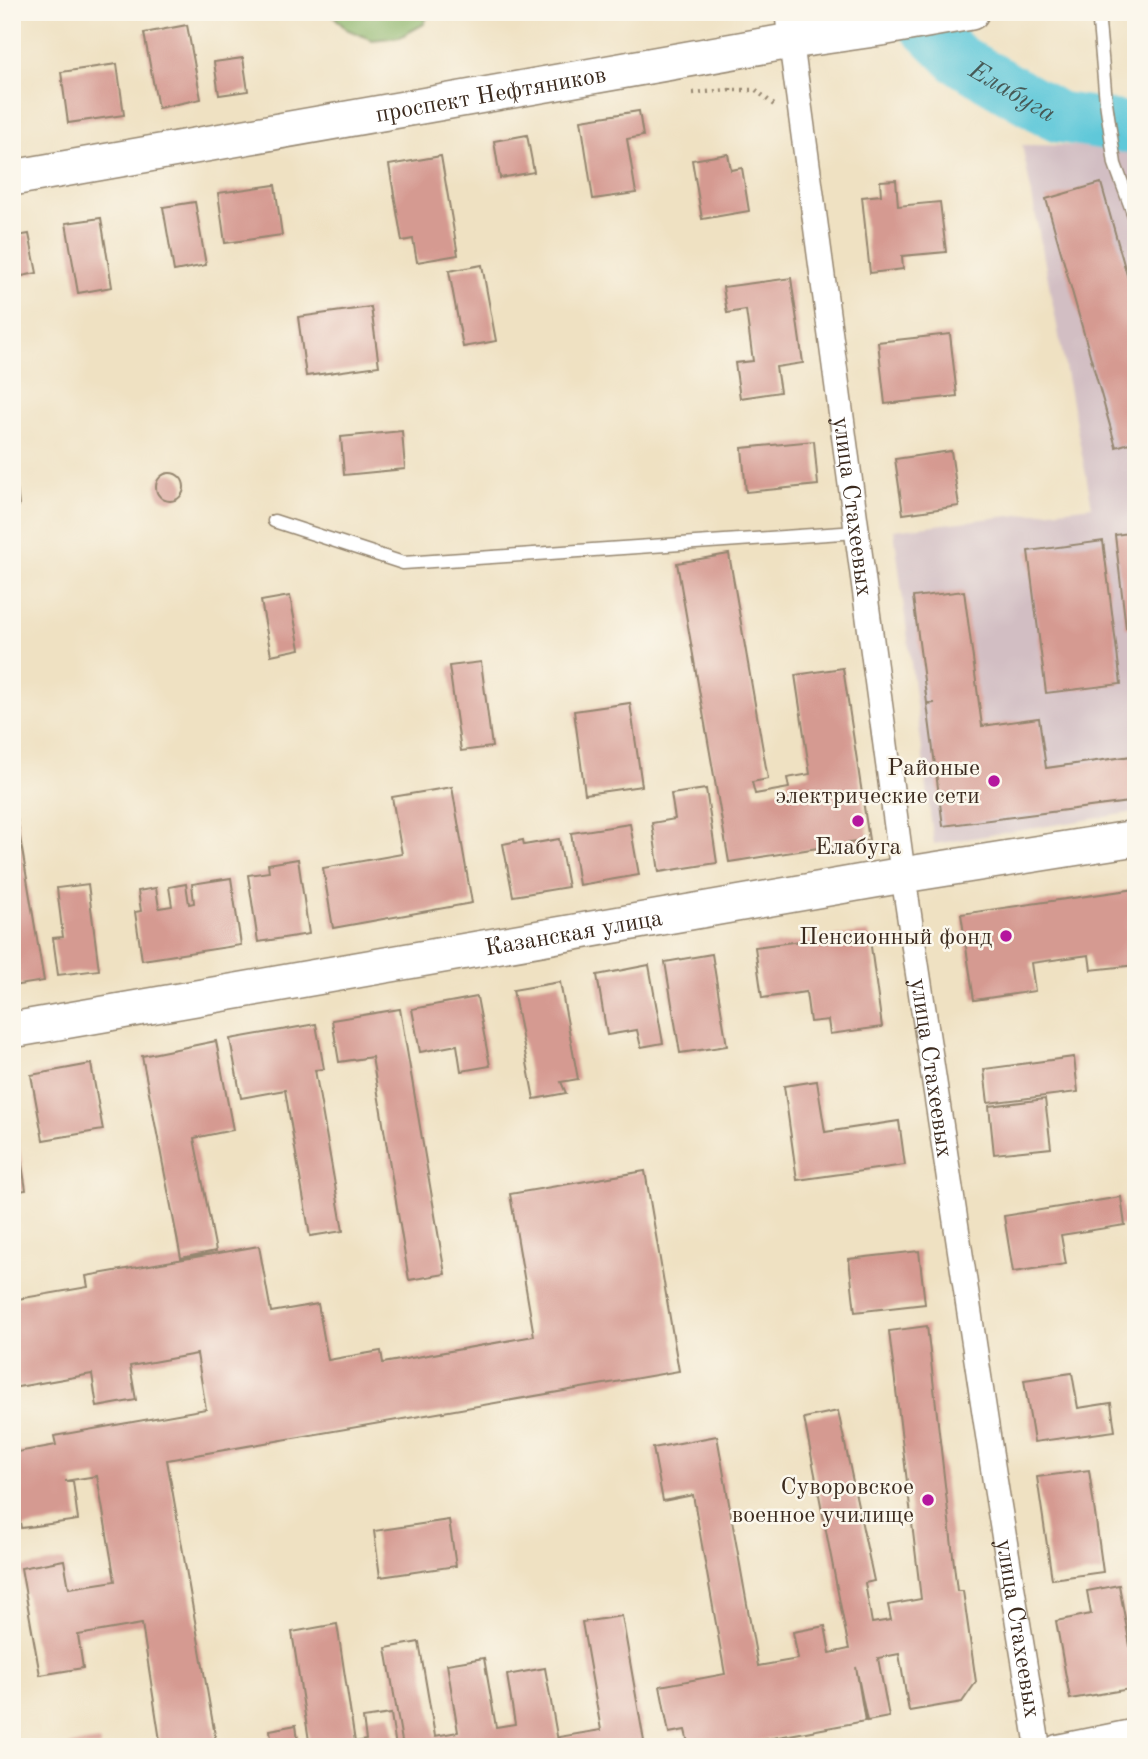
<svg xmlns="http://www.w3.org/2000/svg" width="1148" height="1759" viewBox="0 0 1148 1759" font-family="'Old Standard TT',serif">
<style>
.industrial{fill:#d2bec3}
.forest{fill:#8eb66c;stroke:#647045;stroke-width:2}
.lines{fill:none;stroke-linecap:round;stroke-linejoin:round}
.river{stroke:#5fc8d9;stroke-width:51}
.building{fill:#d59a91}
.lane-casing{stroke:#958670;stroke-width:15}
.street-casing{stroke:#958670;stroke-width:27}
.secondary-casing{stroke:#958670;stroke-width:38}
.path{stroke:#958670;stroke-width:4.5;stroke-dasharray:2 5;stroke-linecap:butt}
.lane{stroke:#fff;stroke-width:12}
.street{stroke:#fff;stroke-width:24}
.secondary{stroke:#fff;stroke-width:35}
.poi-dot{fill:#b5179e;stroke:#fbf7ec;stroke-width:2.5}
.labels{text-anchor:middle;stroke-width:5;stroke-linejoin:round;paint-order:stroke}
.street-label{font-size:24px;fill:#3b2a1e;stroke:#fbf7ec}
.poi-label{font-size:24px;fill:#3b2a1e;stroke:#fbf7ec;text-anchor:end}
.water-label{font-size:26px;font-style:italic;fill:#465956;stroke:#fbf7ec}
</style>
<rect width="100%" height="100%" fill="#fbf7ec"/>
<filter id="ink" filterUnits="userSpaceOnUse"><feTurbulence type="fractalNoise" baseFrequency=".0143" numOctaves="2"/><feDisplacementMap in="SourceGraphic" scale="14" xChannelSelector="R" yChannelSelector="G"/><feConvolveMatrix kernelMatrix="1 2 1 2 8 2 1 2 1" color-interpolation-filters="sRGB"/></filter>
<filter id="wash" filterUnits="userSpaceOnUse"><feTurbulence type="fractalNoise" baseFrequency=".00686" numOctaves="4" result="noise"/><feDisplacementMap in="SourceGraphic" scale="28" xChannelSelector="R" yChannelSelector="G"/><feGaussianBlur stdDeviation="1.57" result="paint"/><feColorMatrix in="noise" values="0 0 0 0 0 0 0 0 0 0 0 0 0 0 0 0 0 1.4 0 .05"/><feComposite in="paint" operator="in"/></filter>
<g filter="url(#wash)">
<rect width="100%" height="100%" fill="#efe1c2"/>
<path class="industrial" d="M1022,145L1136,146V812L934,844L894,530L1092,506Z"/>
<path class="forest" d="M330,12H429L424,24L400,37L372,40L346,29Z"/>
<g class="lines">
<path class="river" id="s1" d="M911,12L958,59L1058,117L1136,129"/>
</g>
<g id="blocks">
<path class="building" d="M187,25L201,99L158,108L144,33Z
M243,58L248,91L219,95L214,62Z
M117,64L124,115L68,123L61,72Z
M639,111L643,136L627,139L636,193L593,199L581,120Z
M527,135L534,172L500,178L494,141Z
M728,154L731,170L742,168L749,211L702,219L692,160Z
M441,156L458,255L417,262L413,239L402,241L389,165Z
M896,180L898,206L940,202L946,252L902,256L903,269L870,273L862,197L881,195L880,181Z
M1101,183L1136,307V441L1116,447L1046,199Z
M275,185L282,235L225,243L218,193Z
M195,202L206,265L174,271L163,207Z
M101,218L112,287L78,293L66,223Z
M29,234L37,273L12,278V237Z
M482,265L496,341L463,347L449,271Z
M791,278L803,363L776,367L780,392L740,398L735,363L753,361L746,310L727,313L723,287Z
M371,307L379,366L306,376L298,317Z
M950,334L957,396L885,404L878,342Z
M402,431L405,469L344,475L341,437Z
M814,441L818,485L746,492L742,448Z
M951,451L959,506L903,514L895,459Z
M12,461H14L19,506L12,507Z
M156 487a14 14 0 1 1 28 0a14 14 0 1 1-28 0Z
M1136,532V627L1126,628L1115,535Z
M1103,541L1121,684L1046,693L1028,551Z
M729,554L768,779L752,782L755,794L789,788L787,778L810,774L795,675L843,668L869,840L729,862L677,563Z
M964,591L982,726L1039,718L1046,768L1132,756L1136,786V801L943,826L927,704L935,703H927L913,597Z
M290,596L300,649L271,655L261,601Z
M481,662L492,747L461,751L449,666Z
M630,703L642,786L585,794L574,711Z
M452,787L472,903L333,928L323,868L402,854L392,797Z
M706,789L717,863L659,872L652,823L675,819L671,794Z
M12,801H14L44,981L12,986Z
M630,824L639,875L579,885L571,833Z
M559,839L568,887L513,896L503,844L523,840L524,845Z
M298,859L309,934L258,942L248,875L269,872L268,864Z
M231,878L241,945L142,960L135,912L141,911L138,891L156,888L159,908L172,906L169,887L186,884L189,904L194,903L192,884Z
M88,884L99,970L58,975L53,938L63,937L57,888Z
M1136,889V965L1091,970L1089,955L1031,963L1035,991L974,1000L961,914Z
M869,932L882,1027L830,1034L828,1020L810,1022L806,992L762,998L755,947Z
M712,954L727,1046L680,1053L665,962Z
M649,965L663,1043L641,1047L637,1030L607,1035L597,975Z
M560,982L578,1079L561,1082L566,1093L534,1099L513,990Z
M477,997L490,1066L461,1071L457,1045L420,1052L412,1009Z
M400,1009L445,1274L409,1280L372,1057L339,1062L332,1020Z
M316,1024L324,1069L315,1070L343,1231L310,1236L285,1090L241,1098L230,1039Z
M216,1041L233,1130L194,1138L216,1251L181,1258L142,1056Z
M1074,1057L1078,1092L988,1103L984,1069Z
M91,1064L103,1130L43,1140L31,1075Z
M817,1081L825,1132L899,1121L905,1165L797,1180L784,1086Z
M1045,1099L1051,1148L994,1154L989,1106Z
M12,1114H14L26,1190L12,1192Z
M645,1171L679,1371L167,1460L217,1747H161L142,1624L78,1635L83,1668L40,1675L21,1568L64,1560L69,1588L115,1581L97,1476L65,1481H73L78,1520L21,1528L12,1472V1453L56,1445L54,1436L206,1409L197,1354L130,1366L136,1400L97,1407L92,1374L12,1388V1300L88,1287L86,1276L259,1246L271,1312L318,1304L328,1360L381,1351L383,1363L534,1336L510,1194Z
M1121,1197L1125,1225L1061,1235L1066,1264L1013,1272L1004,1216Z
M919,1251L925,1304L855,1312L849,1259Z
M927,1326L957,1591H963L976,1682L962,1702L909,1711L899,1654L878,1658L889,1717L867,1721L856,1667L865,1721L725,1747H689L685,1730L669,1733L660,1686L725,1674L693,1495L663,1501L653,1448L717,1436L758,1666L798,1659L793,1632L825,1626L830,1653L849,1649L804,1418L838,1411L874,1581L865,1583L872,1623L891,1620L888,1605L921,1599L889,1331Z
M1072,1373L1078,1408L1111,1403L1115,1431L1034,1442L1024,1380Z
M1089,1470L1103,1572L1052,1579L1037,1477Z
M449,1520L456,1566L380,1577L374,1531Z
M1119,1585L1136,1679V1688L1070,1699L1056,1621L1091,1614L1087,1591Z
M1136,1587V1617H1134L1130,1588Z
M622,1616L645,1747H560L559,1737L601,1730L582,1622Z
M337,1624L355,1742L366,1740L363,1718L391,1714L396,1747H310L292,1632Z
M419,1642L435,1736L458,1732L447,1664L484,1658L496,1727L515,1724L507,1675L545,1668L559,1747H403L386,1648Z
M296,1725L299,1747H272L270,1730Z
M100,1741V1747H69V1745Z"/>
</g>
</g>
<g filter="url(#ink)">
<use href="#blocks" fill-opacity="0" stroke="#958670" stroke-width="2"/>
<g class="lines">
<defs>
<path id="lane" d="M1098,12L1106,102L1115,164L1136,221
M274,521L403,563L857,532"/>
<g id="street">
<path id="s2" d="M787,12L903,875L994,1475L1038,1747"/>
<path d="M1057,1747L1136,1731"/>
</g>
<g id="secondary">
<path id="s3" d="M12,178L791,41L881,28L971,12"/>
<path id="s4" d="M12,1030L903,875L1136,838"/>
</g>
</defs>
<use href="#lane" class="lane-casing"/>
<use href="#street" class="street-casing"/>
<use href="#secondary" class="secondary-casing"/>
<path class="path" d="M730,88V90H756L774,105
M693,93L730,90"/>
<use href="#lane" class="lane"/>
<use href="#street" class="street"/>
<use href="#secondary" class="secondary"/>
</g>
</g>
<g class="poi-dot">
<circle cx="994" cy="781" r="7"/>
<circle cx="858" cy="821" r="7"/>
<circle cx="1006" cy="936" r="7"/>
<circle cx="928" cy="1500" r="7"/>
</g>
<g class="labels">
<g class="street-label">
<text dy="8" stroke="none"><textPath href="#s3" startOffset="486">проспект Нефтяников</textPath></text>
<text dy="8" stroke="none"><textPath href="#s2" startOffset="499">улица Стахеевых</textPath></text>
<text dy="8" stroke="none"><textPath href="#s4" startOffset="570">Казанская улица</textPath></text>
<text dy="8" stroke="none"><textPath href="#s2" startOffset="1066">улица Стахеевых</textPath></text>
<text dy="8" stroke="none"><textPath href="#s2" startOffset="1633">улица Стахеевых</textPath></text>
</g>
<g class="poi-label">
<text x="980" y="775">Районые<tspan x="980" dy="28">электрические сети</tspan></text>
<text x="858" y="854" text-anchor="middle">Елабуга</text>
<text x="992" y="944">Пенсионный фонд</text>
<text x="914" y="1494">Суворовское<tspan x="914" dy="28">военное училище</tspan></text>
</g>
<g class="water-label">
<text dy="9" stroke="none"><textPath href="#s1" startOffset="130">Елабуга</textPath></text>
</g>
</g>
<rect width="1148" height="1759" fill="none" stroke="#fbf7ec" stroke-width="42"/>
</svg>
